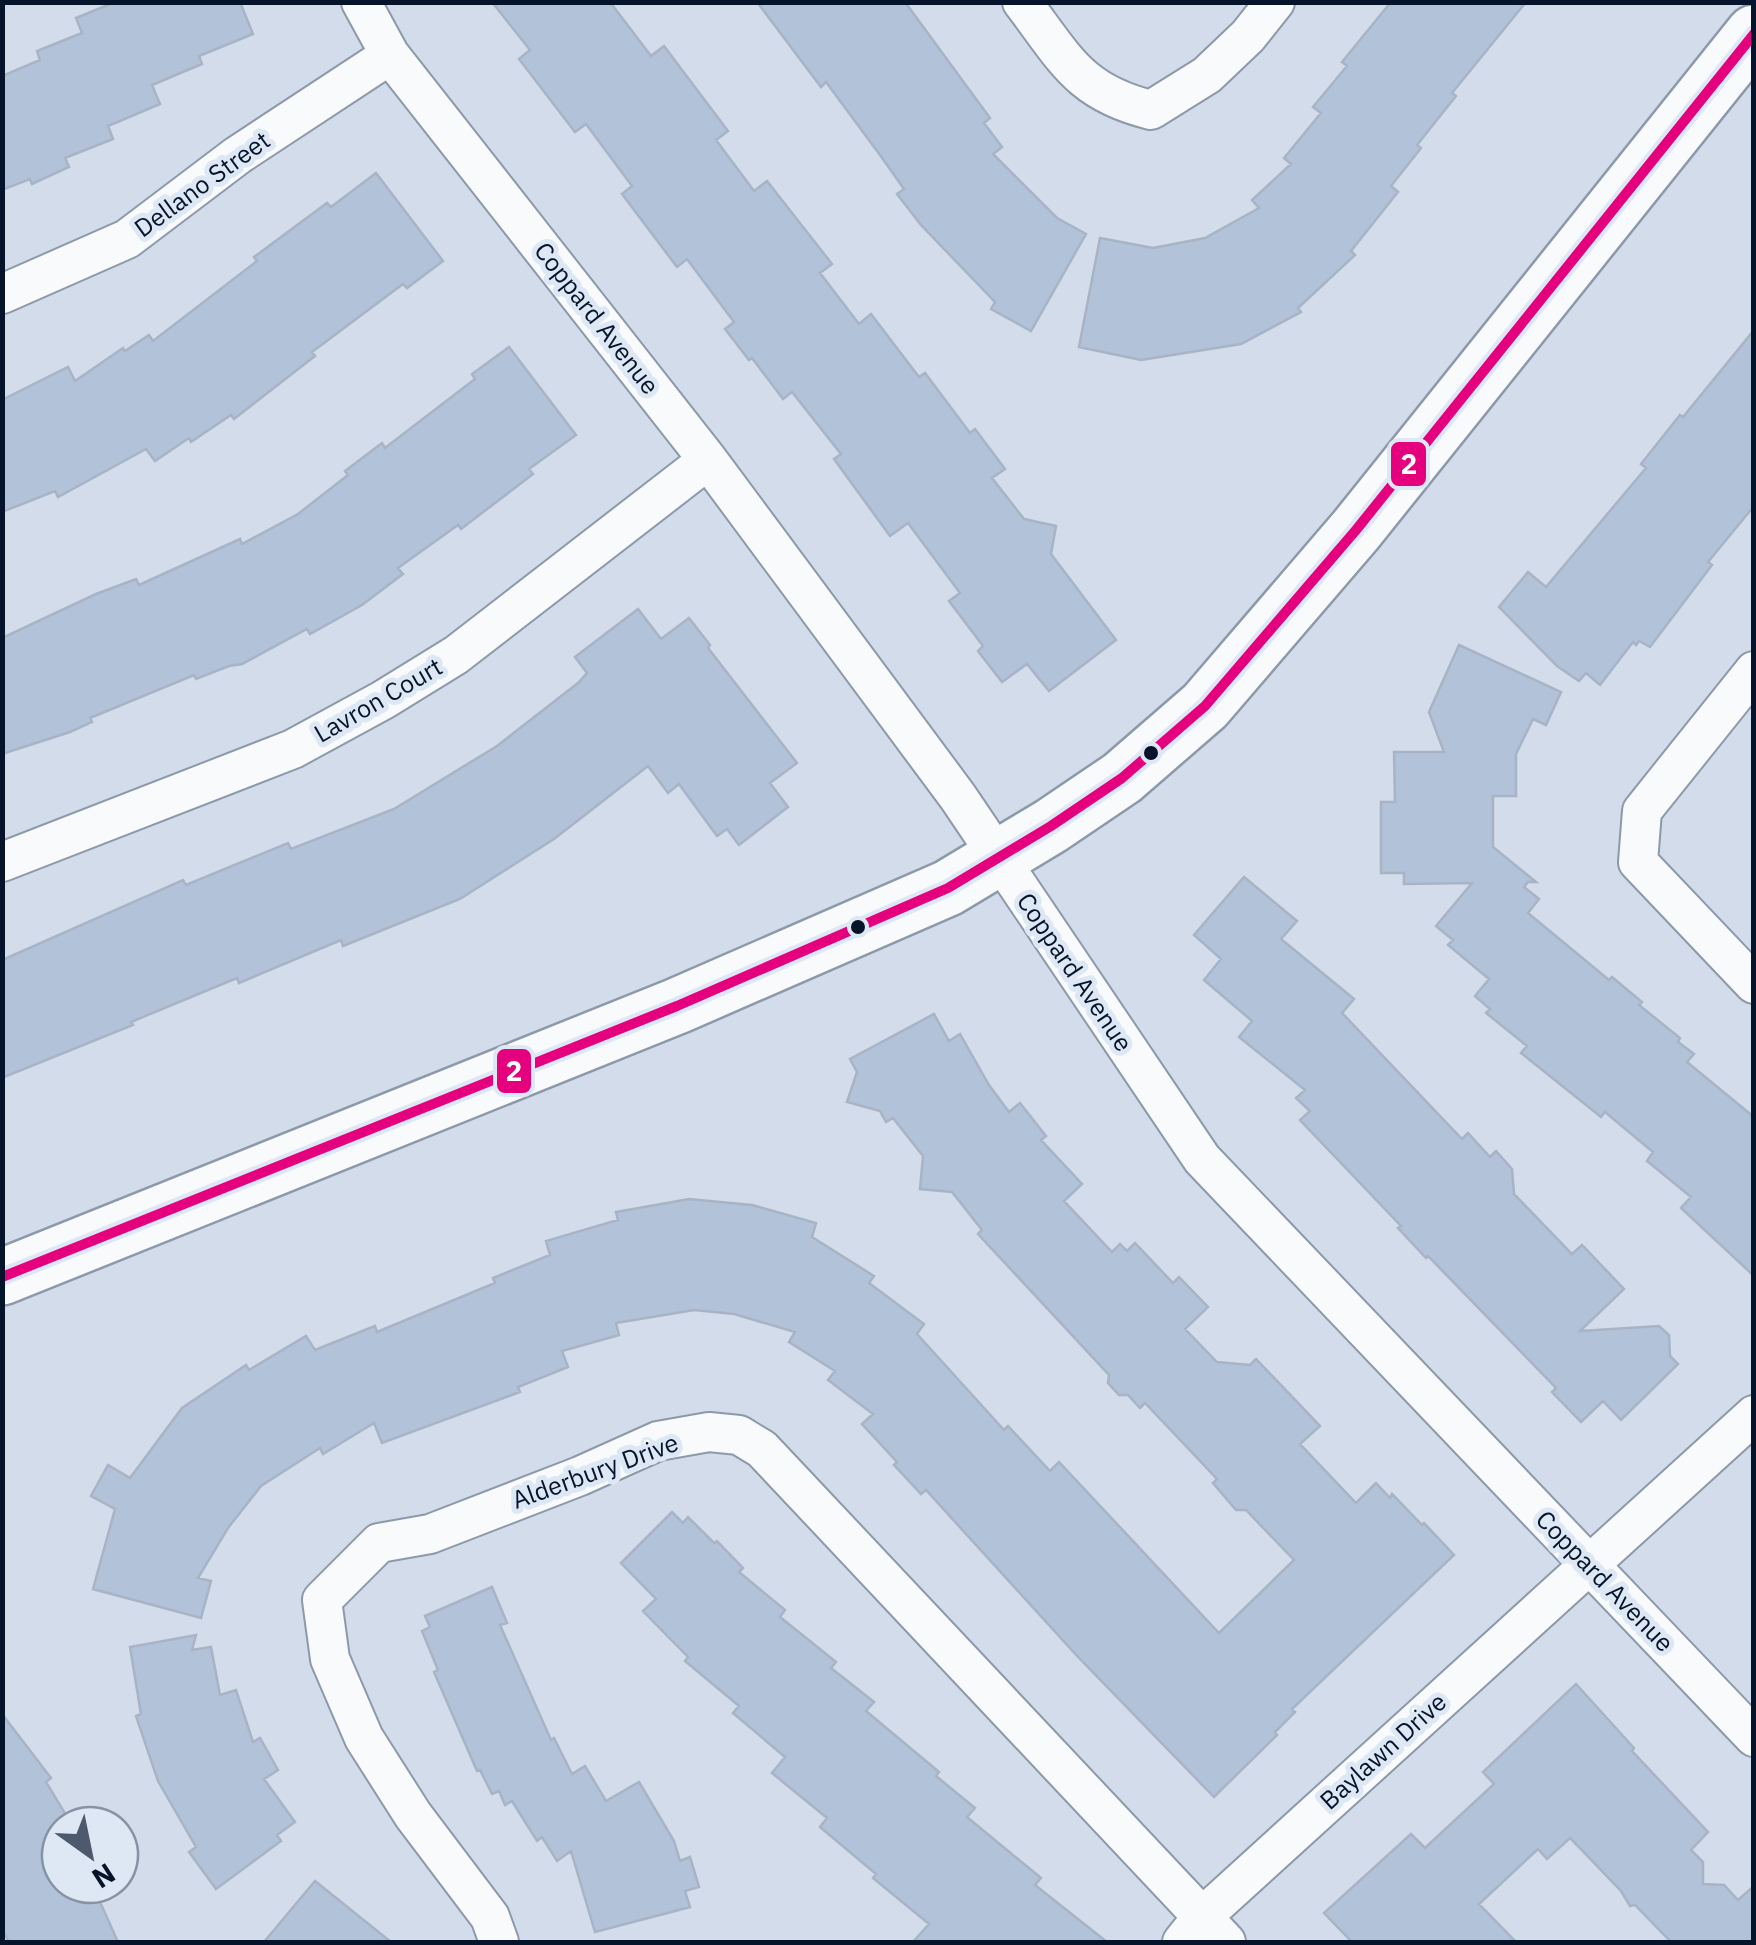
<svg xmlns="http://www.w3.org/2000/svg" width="1756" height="1945" viewBox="0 0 1756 1945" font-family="'IBM Plex Sans',sans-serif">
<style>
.building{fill:#b2c2d8;stroke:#a8b4c6;stroke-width:2.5}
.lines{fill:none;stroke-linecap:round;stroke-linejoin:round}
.street-casing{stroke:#8d99aa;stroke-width:42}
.secondary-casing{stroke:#8d99aa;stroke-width:60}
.street{stroke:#f8fafc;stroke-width:38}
.secondary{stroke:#f8fafc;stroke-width:55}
.bus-1-casing{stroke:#dee7f4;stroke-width:18}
.bus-1{stroke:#e5007d;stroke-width:10}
.bus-dot{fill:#05142a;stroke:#dee7f4;stroke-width:4}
.labels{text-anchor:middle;stroke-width:10;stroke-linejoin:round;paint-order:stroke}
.street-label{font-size:25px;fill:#05142a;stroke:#dee7f4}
.line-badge{stroke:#dee7f4;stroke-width:4}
.badge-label{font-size:28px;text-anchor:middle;font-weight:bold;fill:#fff}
</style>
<rect width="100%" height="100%" fill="#d2dcea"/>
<path class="building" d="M115,2H240L253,34L199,56L202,64L152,85L160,104L108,126L113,139L65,158L69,167L32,184L30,179L2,190V76L40,60L37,51L82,33L76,18Z
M492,2H610L651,56L664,46L728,131L716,140L754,191L767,181L832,264L820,273L859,324L871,314L919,377L925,373L970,433L975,429L1005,469L992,478L1024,519L1056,526L1051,554L1116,640L1049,691L1027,664L1002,682L978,651L983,646L949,601L960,593L908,523L890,536L834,459L841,454L792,392L783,399L752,358L749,360L725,329L734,322L687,259L677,267L622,194L632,186L586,124L575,132L519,59L530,50Z
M757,2H905L990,118L984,123L1002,147L993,154L1057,218L1086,234L1031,331L991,309L995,302L921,225L897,194L904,189L880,155L826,82L821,87Z
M1391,2H1526L1452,93L1456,96L1417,145L1421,148L1391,186L1398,192L1351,251L1355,255L1298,308L1301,312L1241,344L1141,360L1079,347L1100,238L1153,248L1205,238L1259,208L1252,200L1291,164L1284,158L1321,113L1313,107L1347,66L1342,62Z
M376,173L443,261L407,288L403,284L312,352L315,356L234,419L231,415L191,442L189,438L155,461L146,449L58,497L55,491L2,512V400L68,367L75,381L123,348L125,351L149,335L153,341L257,261L254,257L327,203L331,207Z
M1754,330V506L1708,562L1712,565L1650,647L1639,641L1636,645L1633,642L1600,685L1586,673L1579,681L1557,666L1499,607L1528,572L1546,587L1646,468L1641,464L1680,415L1683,417Z
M509,347L576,435L529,469L533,474L461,529L458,525L398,568L403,574L362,605L310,634L307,629L242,664L229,666L196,679L194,675L90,718L92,722L70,732L2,754V638L96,594L136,579L139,585L240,539L242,544L298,514L348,475L345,471L382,443L385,448L475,379L472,374Z
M638,609L661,639L689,618L710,645L708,648L797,763L770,783L788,807L739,845L727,829L717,836L679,784L668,793L648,766L554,839L460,899L343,946L341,940L239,983L237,978L131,1022L133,1025L2,1078V960L183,880L186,885L288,843L291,849L394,809L497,746L578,683L587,673L575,657Z
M1459,645L1561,692L1546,725L1533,719L1516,754V796H1493V847L1536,882H1528L1524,887L1539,899L1528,913L1609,980L1612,977L1642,1002L1639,1005L1680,1038L1678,1042L1694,1054L1687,1062L1754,1117V1276L1681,1208L1691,1197L1647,1161L1653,1152L1605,1112L1601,1117L1521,1053L1527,1046L1486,1013L1490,1009L1475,996L1489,979L1448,945L1453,940L1436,926L1472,883L1404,884V873H1381V802H1395L1394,752H1444L1429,712Z
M1244,877L1297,921L1281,939L1354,999L1342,1013L1462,1139L1468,1133L1490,1157L1496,1151L1512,1169L1514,1194L1572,1254L1582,1245L1624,1289L1580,1331L1659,1326L1669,1335L1670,1356L1678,1364L1621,1420L1603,1401L1581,1422L1552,1392L1556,1388L1428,1256L1426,1258L1398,1228L1401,1226L1300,1120L1310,1111L1296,1098L1305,1090L1239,1037L1252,1021L1204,980L1221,959L1194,935Z
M934,1014L949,1041L960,1034L989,1085L1009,1112L1020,1103L1046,1136L1041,1140L1082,1184L1064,1201L1112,1252L1120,1244L1127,1251L1135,1243L1173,1283L1179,1277L1208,1307L1185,1329L1217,1362L1250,1365L1256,1359L1320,1426L1300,1444L1356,1503L1376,1483L1390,1498L1392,1494L1422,1525L1424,1523L1454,1555L1292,1709L1295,1712L1275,1732L1277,1735L1214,1797L1078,1657L926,1490L921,1494L894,1465L897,1462L862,1424L873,1414L828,1380L835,1371L789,1342L795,1332L734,1314L694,1310L616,1323L619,1335L562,1351L568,1367L518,1387L520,1392L382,1443L374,1423L323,1454L320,1448L261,1486L228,1528L198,1578L211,1581L201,1618L93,1589L115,1509L91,1496L108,1465L130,1478L182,1408L246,1365L249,1370L306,1336L315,1350L375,1326L377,1332L495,1283L493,1278L550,1255L546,1241L618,1220L616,1212L689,1199L752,1205L816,1223L812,1237L874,1276L869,1283L924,1324L917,1334L1004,1430L1008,1426L1050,1471L1059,1462L1219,1633L1294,1560L1246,1510H1236L1213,1483L1217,1479L1145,1403L1140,1408L1128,1395H1119L1108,1383L1109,1375L978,1234L982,1230L952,1192L920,1189L923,1156L893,1118L886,1122L880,1111L847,1102L857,1072L850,1059Z
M672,1512L683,1523L688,1517L714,1543L717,1541L743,1568L739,1572L785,1610L780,1617L836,1662L831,1668L874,1702L866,1711L939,1772L936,1776L975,1808L967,1817L1041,1878L1035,1885L1107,1942H913L929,1924L873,1878L876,1874L820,1827L827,1818L772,1773L785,1757L733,1713L739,1706L685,1661L688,1657L643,1611L656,1599L621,1563Z
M492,1587L507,1623L500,1625L551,1740L554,1738L572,1774L585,1766L606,1801L639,1782L674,1841L680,1861L690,1857L699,1887L685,1891L690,1907L595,1932L571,1851L557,1861L542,1837L537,1841L512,1801L505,1805L499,1791L492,1794L480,1770L477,1771L434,1672L438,1670L422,1631L430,1627L425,1616Z
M196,1635L192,1650L211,1647L220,1695L236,1690L253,1742L260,1738L278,1770L264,1779L295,1822L277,1835L281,1841L216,1889L189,1852L196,1847L158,1781L136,1716L141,1714L130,1647Z
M1576,1684L1634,1748L1632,1751L1708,1832L1691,1850L1703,1862V1884L1724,1885L1738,1900L1754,1886V1942H1671L1635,1905L1630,1906L1621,1891L1570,1838L1547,1859L1538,1849L1479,1904L1516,1942H1352L1324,1913L1411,1834L1425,1848L1494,1784L1483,1772Z
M2,1714L51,1778L46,1782L72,1825H60V1885H103L109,1898L100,1902L118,1942H9L2,1929Z
M315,1881L391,1942H264Z"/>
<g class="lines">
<defs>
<path id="street" d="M361,2L390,55L708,460L958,797L1202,1159L1754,1737
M1022,2C1065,58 1078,92 1151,110L1207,75L1248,36L1275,2
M2,294L127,239L238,155L390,55
M1754,671L1642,811L1638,862L1754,984
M2,862L293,749L383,700L456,655L708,460
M499,1942L490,1917L413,1815L364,1738L330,1659L322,1600L379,1543L430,1534L580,1476L658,1441L709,1432L739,1435L762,1449L1226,1942
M1182,1942L1202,1917L1754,1415"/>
<path id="secondary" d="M2,1277L677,1006L948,888L1051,826L1122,778L1205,706L1356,530L1754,33"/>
</defs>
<use href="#street" class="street-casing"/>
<use href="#secondary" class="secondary-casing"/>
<use href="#street" class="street"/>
<use href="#secondary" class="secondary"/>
<defs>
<path id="bus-1" d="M2,1277L677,1006L948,888L1051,826L1122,778L1205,706L1356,530L1754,34"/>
</defs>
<use href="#bus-1" class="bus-1-casing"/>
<use href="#bus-1" class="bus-1"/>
</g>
<g class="bus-dot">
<circle cx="1151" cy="753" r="9"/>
<circle cx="858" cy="927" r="9"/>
</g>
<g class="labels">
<g class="street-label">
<text transform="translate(202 184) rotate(-36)" y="9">Dellano Street</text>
<text transform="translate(597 318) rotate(52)" y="9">Coppard Avenue</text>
<text transform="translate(378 700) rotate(-30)" y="9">Lavron Court</text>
<text transform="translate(1075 972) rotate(56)" y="9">Coppard Avenue</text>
<text transform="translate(595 1471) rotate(-20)" y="9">Alderbury Drive</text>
<text transform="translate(1605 1581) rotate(46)" y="9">Coppard Avenue</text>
<text transform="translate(1383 1751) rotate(-42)" y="9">Baylawn Drive</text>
</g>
</g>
<g class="line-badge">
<rect x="1389" y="440" width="39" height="48" rx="10" fill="#e5007d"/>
<rect x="495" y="1047" width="38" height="48" rx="10" fill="#e5007d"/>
</g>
<g class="badge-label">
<text x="1409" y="474">2</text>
<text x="514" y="1081">2</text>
</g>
<rect width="1756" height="1945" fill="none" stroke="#05142a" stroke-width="10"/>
<g transform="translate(90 1855) rotate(147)"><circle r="48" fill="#dee7f4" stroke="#8793a3" stroke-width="2.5"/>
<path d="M0-8L18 38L0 25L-18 38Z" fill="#4d5a6d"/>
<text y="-15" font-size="28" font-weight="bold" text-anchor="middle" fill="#05142a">N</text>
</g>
</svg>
